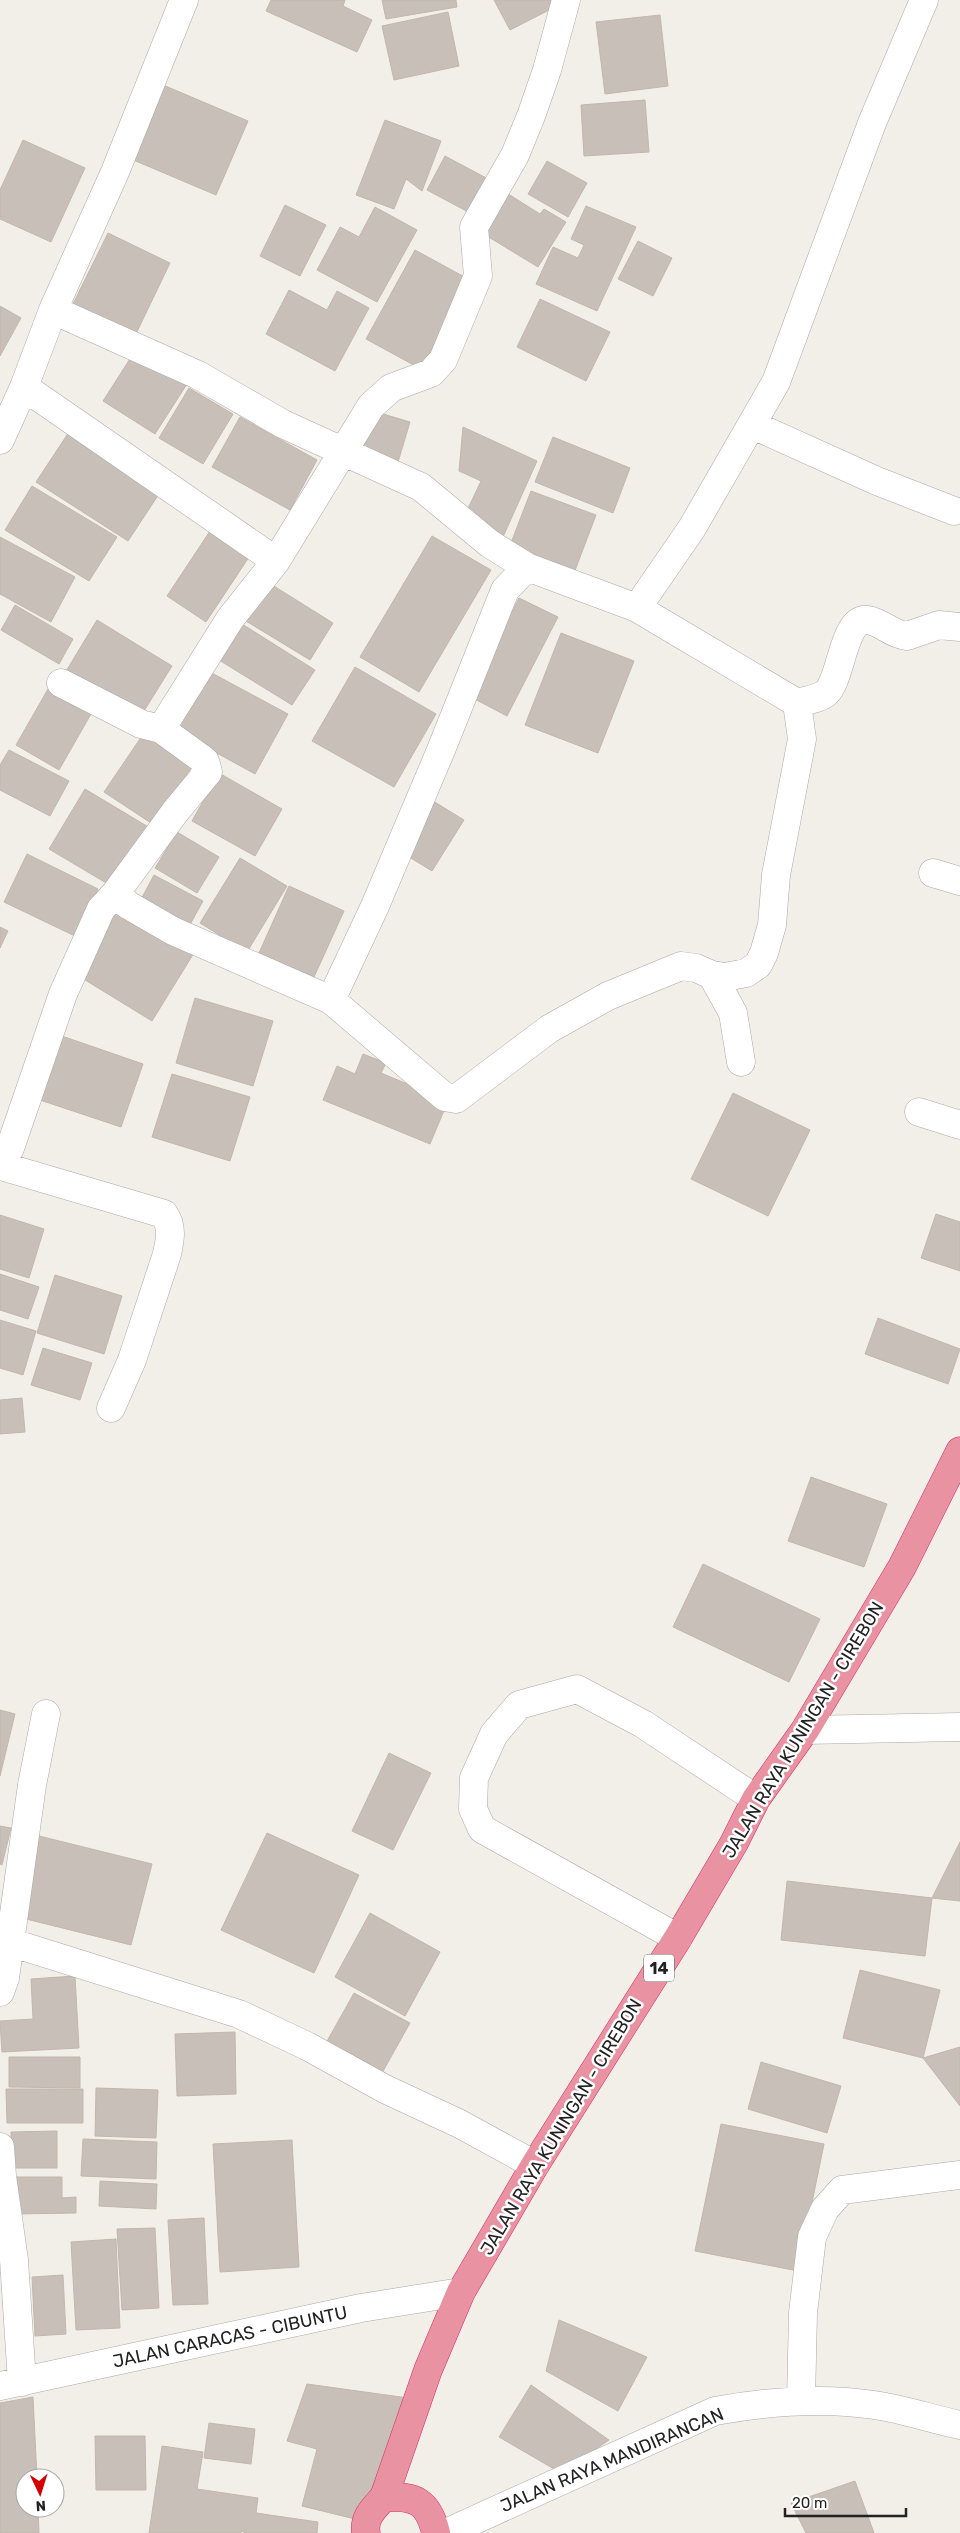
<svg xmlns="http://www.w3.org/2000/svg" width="960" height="2533" viewBox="0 0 960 2533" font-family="Rubik,sans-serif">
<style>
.building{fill:#c7bfb8;stroke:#c4b6ab}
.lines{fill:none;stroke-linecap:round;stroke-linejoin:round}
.minor-casing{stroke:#a9a9a9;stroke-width:29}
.highway-casing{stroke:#dc2a67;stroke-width:29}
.minor{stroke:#fff;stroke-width:28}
.highway{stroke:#e892a2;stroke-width:28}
.labels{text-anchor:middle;stroke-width:5;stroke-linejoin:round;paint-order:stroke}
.shield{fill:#fff;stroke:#646464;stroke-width:1}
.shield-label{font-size:16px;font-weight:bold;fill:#222}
.street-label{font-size:18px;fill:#222;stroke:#fff}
</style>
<rect width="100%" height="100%" fill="#f2efe9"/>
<path class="building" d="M271,0H345L343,6L372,20L357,52L266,11Z
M382,0H456L457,7L386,19Z
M494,0H551L555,7L510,30Z
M448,12L459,66L394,80L382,26Z
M660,15L668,86L605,94L596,22Z
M163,85L248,121L216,195L131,159Z
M645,100L649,152L584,156L581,105Z
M385,120L441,141L422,191L406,179L394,209L356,195Z
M23,140L85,168L51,242L0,219V190Z
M445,156L490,180L472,214L427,190Z
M547,161L587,183L568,217L528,194Z
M502,190L540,214L544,209L566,222L538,267L477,230Z
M285,205L326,225L300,276L260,256Z
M586,206L636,227L597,311L536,284L553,247L578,258L584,245L571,239Z
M375,207L417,230L377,302L317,270L340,227L359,237Z
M108,233L170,263L133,340L70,310Z
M638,241L672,258L653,296L618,279Z
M415,250L470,280L421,369L366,339Z
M289,290L327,310L337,291L369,308L335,371L266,334Z
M540,299L610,332L586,381L517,347Z
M0,306L21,318L0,356Z
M135,351L187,384L155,434L103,401Z
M189,388L233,414L203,464L159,438Z
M373,411L410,422L398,462L361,450Z
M240,417L317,460L290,510L212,467Z
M463,427L537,461L503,537L463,519L481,481L459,471Z
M69,432L161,491L128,541L36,482Z
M553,437L630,468L613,513L535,482Z
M32,486L117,537L89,581L5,530Z
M531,491L596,515L574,573L509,548Z
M214,525L253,551L206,622L167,596Z
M432,536L491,570L419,692L360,657Z
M0,537L75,577L51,622L0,594Z
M269,583L333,623L310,660L246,621Z
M519,598L558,617L507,716L469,696Z
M15,605L73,639L59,664L1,630Z
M97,620L172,666L139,719L65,673Z
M242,624L315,670L292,705L219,660Z
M561,633L634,661L598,753L525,725Z
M355,667L436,714L394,787L312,741Z
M208,671L288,714L255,774L175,730Z
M48,689L91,714L59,770L16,745Z
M146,730L195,762L154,825L104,792Z
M9,750L69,781L50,816L0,790V765Z
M219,773L282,809L255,856L192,821Z
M85,789L150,828L113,887L49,849Z
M433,801L464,820L432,871L401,852Z
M177,832L219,857L197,893L155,868Z
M27,854L98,889L75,936L4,902Z
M240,858L287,886L247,952L200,923Z
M154,875L203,901L187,930L138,905Z
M289,886L344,911L314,977L259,953Z
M119,907L194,953L152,1021L77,975Z
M0,927L8,931L0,948Z
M195,998L273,1021L253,1086L176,1063Z
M56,1034L143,1064L121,1127L34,1098Z
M363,1054L386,1063L381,1073L448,1101L430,1144L323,1100L337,1066L355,1074Z
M172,1074L250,1097L230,1161L152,1137Z
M733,1093L810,1130L768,1216L691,1179Z
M936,1214L960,1222V1271L921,1258Z
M0,1215L44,1229L29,1278L0,1269Z
M0,1274L39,1287L28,1319L0,1310Z
M55,1275L122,1296L104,1354L37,1333Z
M878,1318L960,1349L948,1384L865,1354Z
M0,1320L36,1331L23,1375L0,1368Z
M43,1348L92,1363L80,1400L31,1385Z
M22,1398L25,1432L0,1434V1400Z
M811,1477L887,1504L864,1567L788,1541Z
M703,1564L820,1619L789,1682L673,1627Z
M0,1710L15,1714L0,1776Z
M389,1753L431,1773L393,1850L352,1831Z
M0,1826L11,1828L2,1865L0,1864Z
M267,1833L359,1875L314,1973L221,1930Z
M39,1836L152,1864L131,1945L18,1917Z
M960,1842V1901L932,1898Z
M787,1881L932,1898L925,1956L781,1940Z
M370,1913L440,1952L405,2016L335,1977Z
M860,1970L940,1990L923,2058L843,2038Z
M75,1976L79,2048L2,2052L0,2021L33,2019L31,1979Z
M354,1993L410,2023L382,2073L326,2043Z
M235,2032L236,2094L177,2096L175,2034Z
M960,2047V2106L923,2058Z
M9,2057H80V2088L9,2087Z
M761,2062L841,2086L827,2133L748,2109Z
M96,2088L158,2090L156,2138L95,2136Z
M6,2089H83V2123H7Z
M721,2124L824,2144L798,2271L695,2251Z
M57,2131V2168H11V2132Z
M83,2139L157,2142L156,2179L81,2176Z
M292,2140L299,2267L220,2272L213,2144Z
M15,2177H62V2198L76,2197V2213L16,2214Z
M100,2181L157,2184L156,2209L99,2206Z
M204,2218L208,2304L173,2305L168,2220Z
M155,2228L159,2308L122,2310L117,2229Z
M116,2239L120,2328L76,2330L71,2242Z
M63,2275L66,2334L35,2336L32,2277Z
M559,2320L647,2357L618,2411L546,2371Z
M307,2384L408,2398L359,2520L302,2506L317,2449L287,2441Z
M531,2385L609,2440L561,2473L499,2437Z
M33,2397L37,2478H25V2508H38L39,2533H0V2403Z
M209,2423L255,2429L251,2464L204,2458Z
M95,2436H145L146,2490H96Z
M162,2446L203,2452L197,2489L258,2498L256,2513L318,2522L317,2533H246L241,2531V2533H149Z
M855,2481L874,2533H806L791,2503Z"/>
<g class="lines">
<defs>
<path id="minor" d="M53,310L198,375L283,424L421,487L490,544L527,567L637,608L797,703L802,739L776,875L772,925L764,953L758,965L746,973L725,977L712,975
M24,387L276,561
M753,425L877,481L954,511
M0,440L24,387L53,310L115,172L184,0
M637,608L692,528L776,382L872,123L924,0
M61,683L141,724L161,729L230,619L276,561L371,406L391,388L431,373L443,360L478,276L474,227L515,155L531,116L547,70L566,0
M797,703C806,700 819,699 826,693C842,679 843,616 868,620C881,622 893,635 907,636L939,625L960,627
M161,729L205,761L208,772L175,812L115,894L128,905L173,931L331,1000L375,906L441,750L505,590L527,567
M933,873L960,881
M331,1000L445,1097L456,1099L549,1029L608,996L681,966L696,968L712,975L733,1013L741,1062
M919,1112L960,1125
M0,1165L10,1148L63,994L101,909L115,894
M1,1166L164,1214C173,1227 170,1240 167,1254L132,1360L111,1408
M805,1730L960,1727
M678,1938L482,1829L473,1809L474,1778L494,1734L519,1705L577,1689L643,1724L756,1799
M0,1939L239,2014L307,2046L385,2089L460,2124L535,2165
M0,1992L5,1978L32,1785L46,1714
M0,2147L2,2176L14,2260L22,2382
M0,2386L361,2308L461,2292
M801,2401L803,2313L812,2237L825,2209L842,2190L960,2175
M446,2533L715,2411C765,2402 823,2397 874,2405C903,2409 932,2419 960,2425"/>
<path id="highway" d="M384,2497C416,2496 428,2501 436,2533
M366,2533C363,2518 374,2508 384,2497L428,2370L461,2292L535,2165L678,1938L734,1843L756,1799L805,1730L902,1567L960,1451"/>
</defs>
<use href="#minor" class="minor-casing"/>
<use href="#highway" class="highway-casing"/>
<use href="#minor" class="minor"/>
<use href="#highway" class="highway"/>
</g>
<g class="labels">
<rect class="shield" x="644" y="1954.5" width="30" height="27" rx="4"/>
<g class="shield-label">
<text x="659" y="1974">14</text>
</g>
<g class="street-label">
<text transform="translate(803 1730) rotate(-59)" y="6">JALAN RAYA KUNINGAN - CIREBON</text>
<text transform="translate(561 2127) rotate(-59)" y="6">JALAN RAYA KUNINGAN - CIREBON</text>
<text transform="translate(230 2337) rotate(-12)" y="6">JALAN CARACAS - CIBUNTU</text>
<text transform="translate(612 2460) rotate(-23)" y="6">JALAN RAYA MANDIRANCAN</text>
</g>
</g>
<g transform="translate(40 2493) rotate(176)"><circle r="24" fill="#ffffff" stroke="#a7a7a7"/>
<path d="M0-4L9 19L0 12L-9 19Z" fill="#d40000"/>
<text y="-8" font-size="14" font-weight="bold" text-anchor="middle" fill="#222222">N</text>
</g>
<path d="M785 2508v8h121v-8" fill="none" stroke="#222222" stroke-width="2.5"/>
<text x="792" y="2508" font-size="15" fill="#222222" stroke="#ffffff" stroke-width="4" paint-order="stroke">20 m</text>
</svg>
